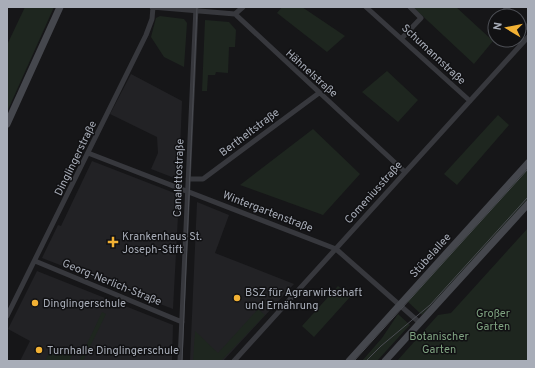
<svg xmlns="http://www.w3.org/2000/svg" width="535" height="368" viewBox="0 0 535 368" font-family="Overpass,sans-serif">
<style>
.built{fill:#222225}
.green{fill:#1e261f}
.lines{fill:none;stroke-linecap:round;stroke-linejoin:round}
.street{stroke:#37383d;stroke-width:5}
.secondary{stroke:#45474d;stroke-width:7}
.tram{stroke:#4a4c52;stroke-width:1}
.poi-dot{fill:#f2b134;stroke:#111113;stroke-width:1.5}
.labels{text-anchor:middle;stroke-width:3;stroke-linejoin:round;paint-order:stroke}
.street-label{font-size:11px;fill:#a8adb8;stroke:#111113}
.poi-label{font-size:11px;fill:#a8adb8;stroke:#111113;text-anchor:start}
.park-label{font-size:11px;fill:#7fa381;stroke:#111113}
</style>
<rect width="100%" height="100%" fill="#161618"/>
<path class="built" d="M131,74L182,101L179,177L177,179L151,169L158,153L157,137L110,114Z
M92,161L177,194L179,197L173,309L42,258L58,225L61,226Z
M197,202L229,215L215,253L294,284L223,361H190Z
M37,271L173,325L172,361H20L30,341L8,329Z"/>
<path class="green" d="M25,7H54L7,112V45Z
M282,7H302L345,36L327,52L277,13Z
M413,7H456L493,41L474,64Z
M160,16L184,19L187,23L184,67L164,57L151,37L156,18Z
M205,20L229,22L236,30L235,47H229L228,73L216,72L215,75H208L207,91H202Z
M387,71L418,100L398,122L362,92Z
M498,115L509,125L457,185L444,174Z
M313,129L360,174L323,215L240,185Z
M528,167V199L422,315L407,301Z
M528,228V361H397L438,315L451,313Z
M338,286L350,297L314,337L302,326Z
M258,309L265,315L221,361H193L195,331L218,353Z
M102,312L106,314L83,361H79Z
M398,314L410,325L407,328L377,361H362L382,338Z
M52,346L72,355L69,361H45Z"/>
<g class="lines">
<path class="street" d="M152,7L235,14L405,172
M366,7L470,101
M505,7L515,16
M235,14L243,7
M519,20L528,28
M402,38L421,18L410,7
M88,153L336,249L420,323
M188,179H203L319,93
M35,261L182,322
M7,316L146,35L152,19L153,7
M180,361L196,7
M234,361L528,37"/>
<path class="secondary" d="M7,124L60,7
M349,361L528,163
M385,361L528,204"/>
<path class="tram" d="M182,361L197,7
M354,361L528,169
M366,361L381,346L430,305L528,197"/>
</g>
<g class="poi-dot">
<path d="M111 236h4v4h4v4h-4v4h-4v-4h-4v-4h4z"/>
<circle cx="237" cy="298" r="4"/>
<circle cx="35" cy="303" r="4"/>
<circle cx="39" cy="350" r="4"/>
</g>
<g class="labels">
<g class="street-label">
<text transform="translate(434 54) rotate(43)" y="4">Schumannstraße</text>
<text transform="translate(312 73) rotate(42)" y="4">Hähnelstraße</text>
<text transform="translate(249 132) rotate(-37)" y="4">Bertheltstraße</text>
<text transform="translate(75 158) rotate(-64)" y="4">Dinglingerstraße</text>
<text transform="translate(178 178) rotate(-88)" y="4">Canalettostraße</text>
<text transform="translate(373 192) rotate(-48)" y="4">Comeniusstraße</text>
<text transform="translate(268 211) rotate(21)" y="4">Wintergartenstraße</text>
<text transform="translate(430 255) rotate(-48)" y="4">Stübelallee</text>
<text transform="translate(112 282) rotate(22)" y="4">Georg-Nerlich-Straße</text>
</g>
<g class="poi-label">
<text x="122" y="240">Krankenhaus St.<tspan x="122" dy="13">Joseph-Stift</tspan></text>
<text x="245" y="296">BSZ für Agrarwirtschaft<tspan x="245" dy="13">und Ernährung</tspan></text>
<text x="43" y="307">Dinglingerschule</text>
<text x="47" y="354">Turnhalle Dinglingerschule</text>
</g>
<g class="park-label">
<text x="493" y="317">Großer<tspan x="493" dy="13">Garten</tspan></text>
<text x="439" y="340">Botanischer<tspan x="439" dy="13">Garten</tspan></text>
</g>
</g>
<rect width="535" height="368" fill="none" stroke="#a8adb8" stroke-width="16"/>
<g transform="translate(507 28) rotate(280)"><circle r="19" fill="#111113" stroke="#4d4f55"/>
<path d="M0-3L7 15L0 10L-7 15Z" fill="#f2b134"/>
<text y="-6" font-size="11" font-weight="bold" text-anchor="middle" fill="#a8adb8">N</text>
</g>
</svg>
